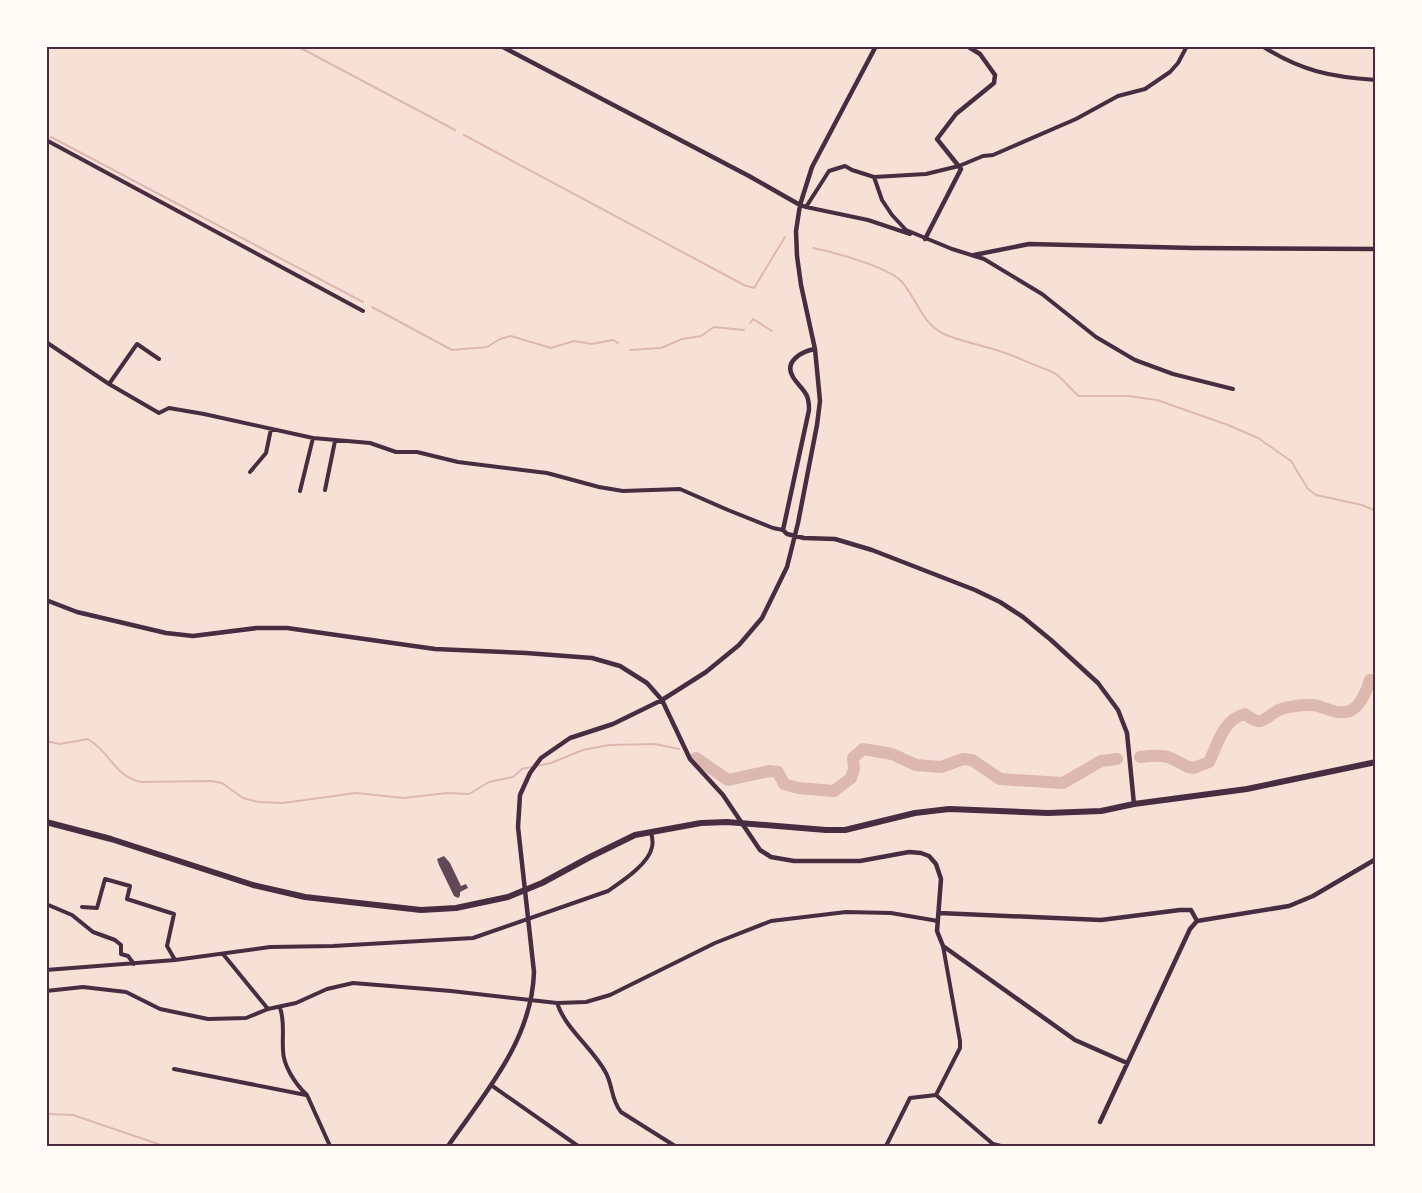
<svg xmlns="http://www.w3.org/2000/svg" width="1422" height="1193" viewBox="0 0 1422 1193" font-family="Arial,sans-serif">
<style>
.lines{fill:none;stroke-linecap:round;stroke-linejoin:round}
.stream{stroke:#dcb8b0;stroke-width:2}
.river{stroke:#dcb8b0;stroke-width:12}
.building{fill:#644757}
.minor{stroke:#4a2c40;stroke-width:4}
.tertiary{stroke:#4a2c40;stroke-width:4.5}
.trunk{stroke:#4a2c40;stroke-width:6}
.neatline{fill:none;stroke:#4a2c40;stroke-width:2}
</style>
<rect width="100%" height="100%" fill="#f7e1d7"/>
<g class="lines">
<path class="stream" d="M297,46L455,130
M464,135L744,285L754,288L785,237
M51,137L363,302
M46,146L47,147
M813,248C833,252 889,267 902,282C917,299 922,324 944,334C959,341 977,344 993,349C1012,354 1030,364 1048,370C1062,375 1068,388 1079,396H1128L1157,400L1228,425L1258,438L1291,461L1308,489L1316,495L1362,505L1376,511
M372,307L452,350L487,347L500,339L511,336L551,348L574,341L592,344L613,340L618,343
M750,323L753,319L772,331
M630,350L661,348L682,339L701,336L714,327L744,330
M46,741L60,744L88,739C111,753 113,775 141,782L211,781L222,783L243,798L258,802L283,803L356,793L404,798L447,793L469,794L489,782L513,777L522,769L551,763L583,750L609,745L655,744L679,749
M46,1114L73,1115L164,1146"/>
<path class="river" d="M1140,757C1164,754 1167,755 1188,767L1194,768L1209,762C1218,744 1223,719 1245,714C1262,727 1261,720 1277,711C1281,708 1289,707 1295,706C1303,705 1311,704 1318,706C1329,709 1338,715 1350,711C1360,707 1367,690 1370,680H1376
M696,758L728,780L769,771L778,772L784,784L798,788L834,791L851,778L854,769L853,758L863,749L892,754L916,765L941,767L963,759L972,760L1000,779L1063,783L1101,761L1117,759"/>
</g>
<path class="building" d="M444,856L450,863L461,886L466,884L468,888L460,892V896L458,898L454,896L439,865L437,859Z"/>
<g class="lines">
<path class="minor" d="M1262,46C1301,71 1331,77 1376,80
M46,140L363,311
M874,177L882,200L892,215L906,230L952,249L984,259L1042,294L1096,337L1135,360L1173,374L1233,389
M800,205L806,207L829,171L845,166L852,170L874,177L926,174L959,166L983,156L993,155L1076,119L1118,96L1145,89L1170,72L1178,63L1187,46
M806,207L868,220L910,234
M46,342L109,384L159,413L169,408L204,414L313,438L370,443L396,452H417L458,462L547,473L599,487L623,491L680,489L728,510L773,528L783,530
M109,384L137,344L159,359
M250,472L266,453L271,429
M325,490L335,441
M300,491L313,438
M46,904L72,915L93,932L115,940L121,945V954L128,956L134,964
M82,907L97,908L105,879L130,886L127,899L174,914L167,946L175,960
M943,946L960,1041V1048L936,1095L993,1144L1001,1146
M223,954L268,1009
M46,970L175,960L270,947L333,946L473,938L608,891C621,882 649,864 652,847C653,843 652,836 651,832
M46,991L83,987L126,992L160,1009L208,1019L246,1018L268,1009L296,1003L327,989L353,983L451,991L557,1003L586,1002L610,995L715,943L771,921L846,912L891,913L938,921
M557,1003C566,1030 593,1048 606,1073C613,1086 611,1100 621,1112L675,1146
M280,1008C285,1021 282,1035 283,1050C283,1065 295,1084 307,1095L330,1146
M174,1069L306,1095
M491,1085L578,1146
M886,1146L910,1098L936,1095"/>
<path class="tertiary" d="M501,46L749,176L800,205
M925,239L961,169L937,139L956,114L994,83L995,75L980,54L967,46
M974,255L1029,244L1194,248L1376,249
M815,349C803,351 783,361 793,377C797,384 804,389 807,396C809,401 809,405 809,410L783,530L787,534L804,538L835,539L872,550L975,590L1000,602L1023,617L1051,640L1098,683L1118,710L1127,733L1134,804
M46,600L77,612L166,633L193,636L257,628H287L435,649L526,653L592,658L620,666L647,683L662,700L690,759L723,795L760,850L771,857L794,861H860L909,852L921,853L929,856L936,864L941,879L937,931L943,946L1075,1040L1127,1063
M939,913L1101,920L1180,910H1191L1197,921
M1100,1122L1190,929L1197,921L1289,906L1313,896L1376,859
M448,1146C485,1093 532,1040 534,972L518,827L520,795L530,773L541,758L570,738L613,724L662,700L706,672L739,645L762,618L787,567L798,523L817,425L820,401L815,349L801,285L797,256L796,231L800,205L812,167L876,46"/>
<path class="trunk" d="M46,822L111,839L253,885L305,897L421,910L456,908L508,897L542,883L590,857L635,835L701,823L727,822L826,830H845L915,813L949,809L1048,813L1101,811L1134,804L1247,789L1376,762"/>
</g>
<rect width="1422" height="1193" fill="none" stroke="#fffaf5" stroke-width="96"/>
<rect x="48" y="48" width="1326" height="1097" class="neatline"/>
</svg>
